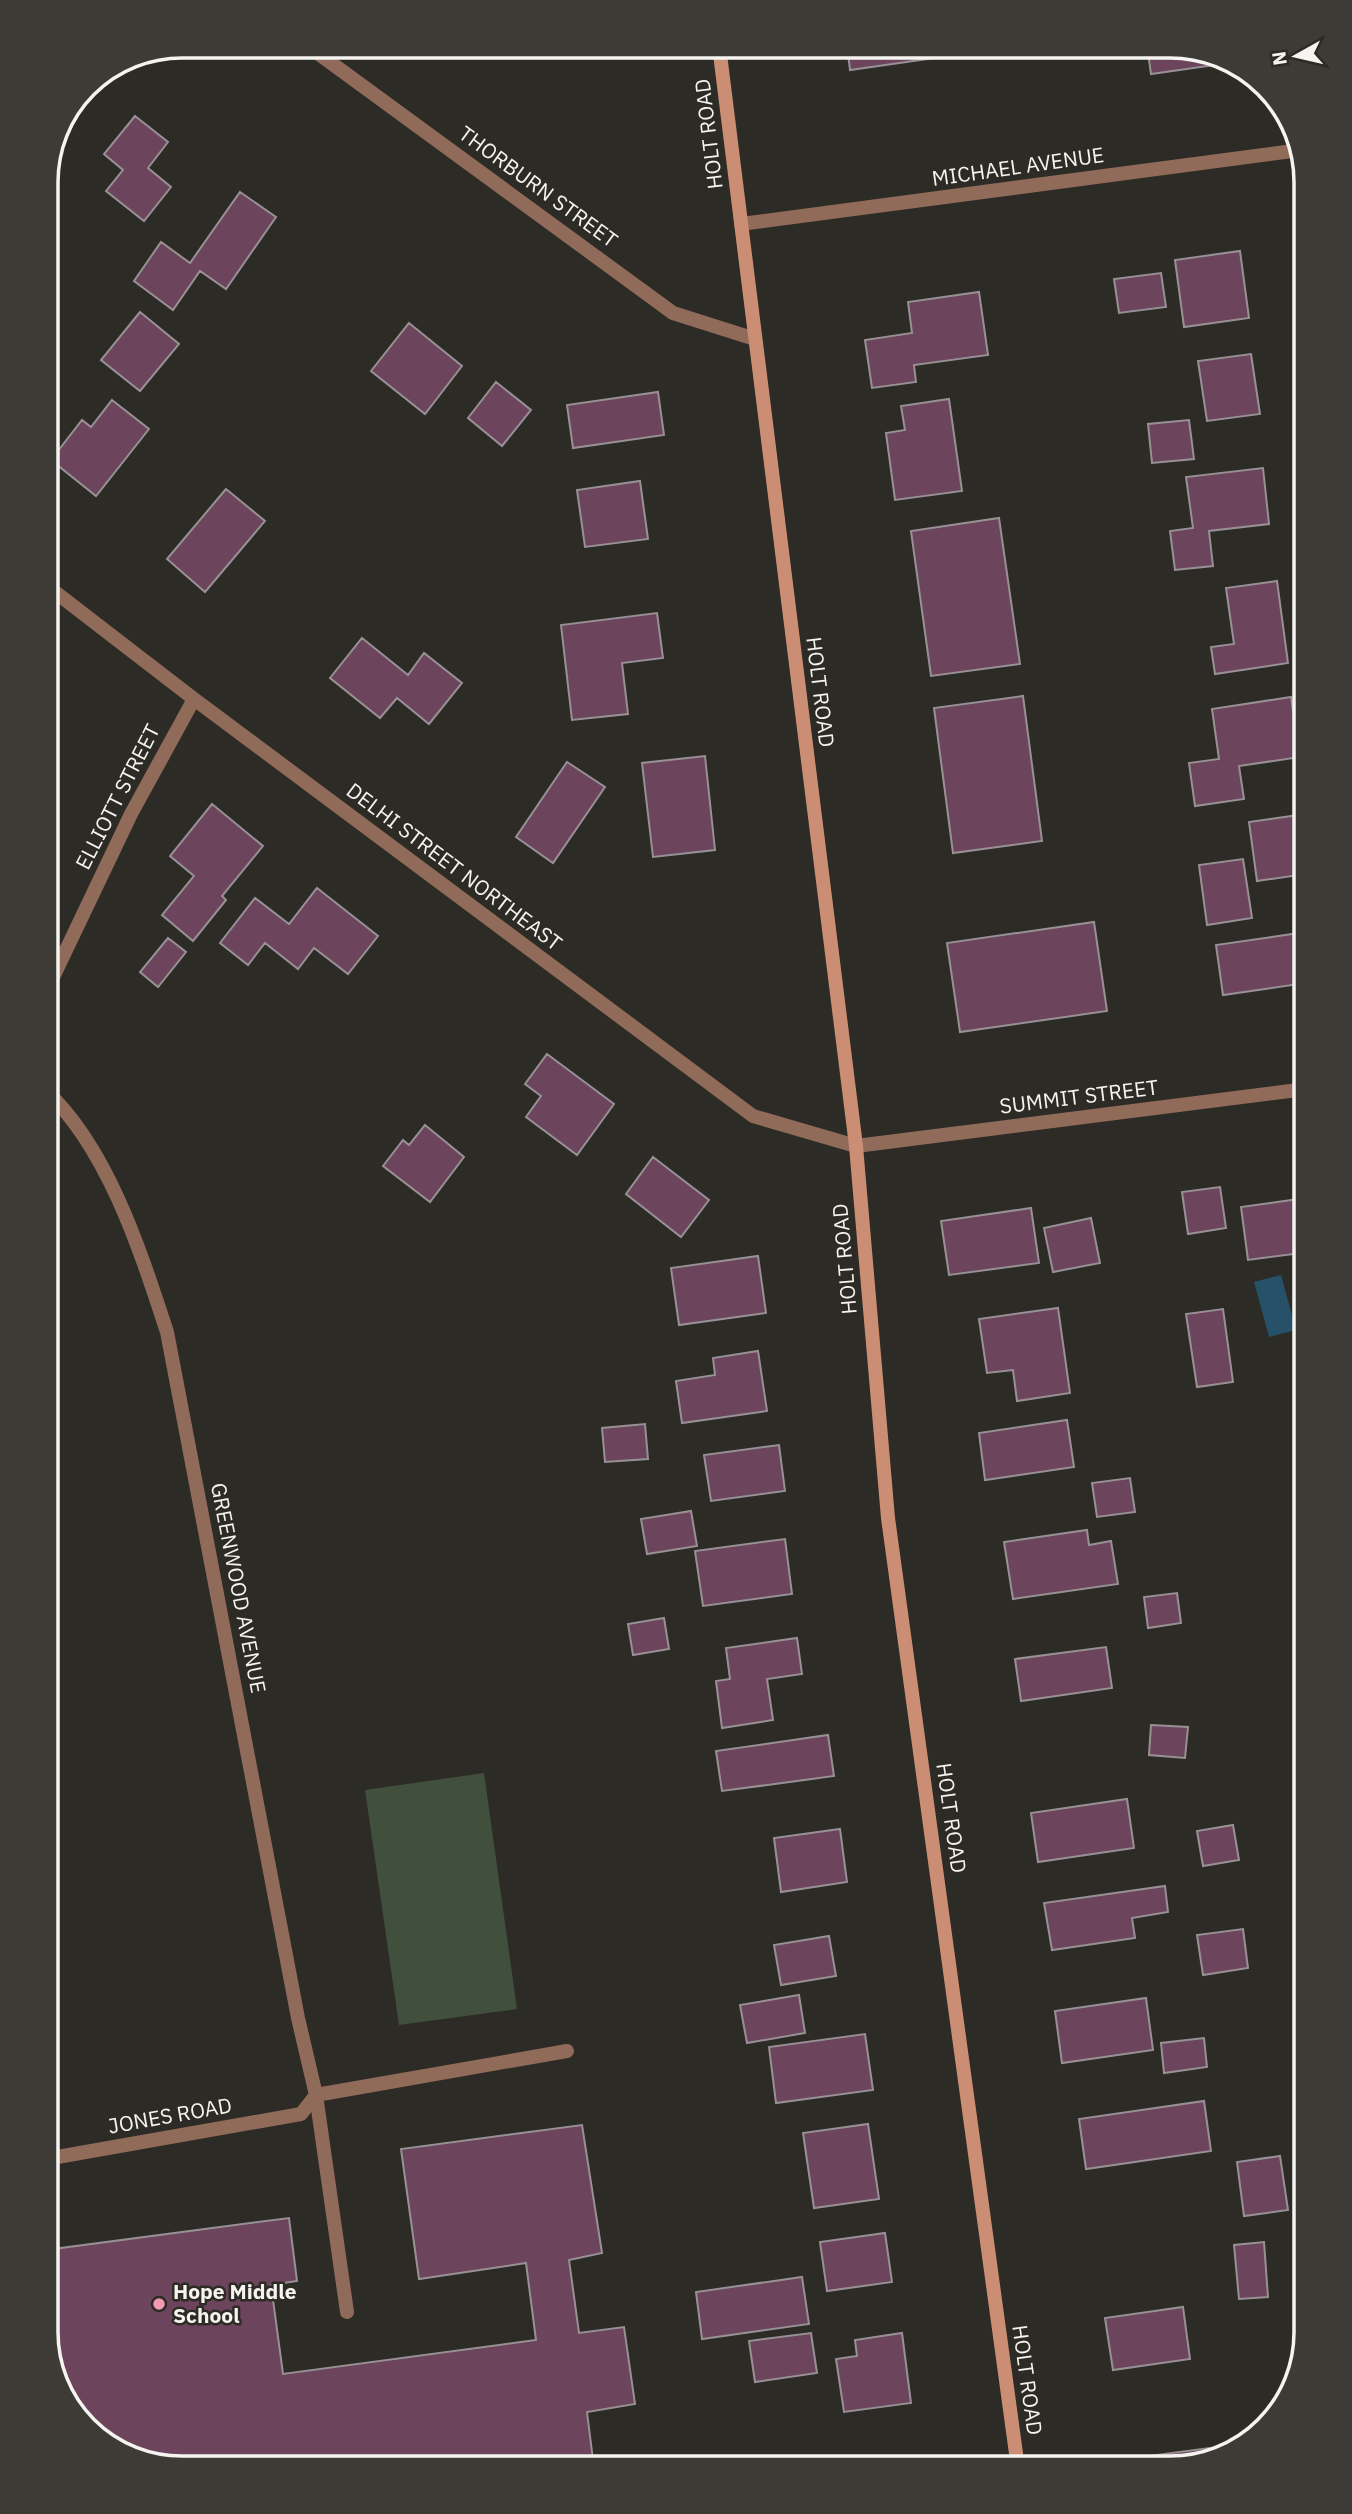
<svg xmlns="http://www.w3.org/2000/svg" width="1352" height="2514" viewBox="0 0 1352 2514" font-family="'IBM Plex Sans',sans-serif">
<style>
.green{fill:#41503c}
.water{fill:#265169}
.building{fill:#6c445b;stroke:#979094;stroke-width:2}
.lines{fill:none;stroke-linecap:round;stroke-linejoin:round}
.service{stroke:#916b5a;stroke-width:14}
.minor{stroke:#916b5a;stroke-width:14}
.secondary{stroke:#cb8e74;stroke-width:14}
.poi-dot{fill:#f19ab2;stroke:#2d2b25;stroke-width:2.5}
.labels{text-anchor:middle;stroke-width:5;stroke-linejoin:round;paint-order:stroke}
.street-label{font-size:21px;fill:#f5f4f0;stroke:#2d2b25}
.poi-label{font-size:21px;font-weight:bold;fill:#f5f4f0;stroke:#2d2b25;text-anchor:start}
.rim{fill:none;stroke:#f5f4f0;stroke-width:3.5}
</style>
<rect width="100%" height="100%" fill="#2d2b25"/>
<path class="green" d="M484,1773L517,2009L399,2025L365,1790Z"/>
<path class="water" d="M1281,1275L1296,1330L1269,1337L1254,1282Z"/>
<path class="building" d="M847,46H998V49L850,70Z
M1147,46H1180L1221,60L1222,64L1151,74Z
M135,116L168,142L148,168L171,187L144,221L106,191L123,170L104,154Z
M240,192L276,217L226,289L200,271L173,310L134,281L161,242L190,263Z
M1240,251L1249,318L1184,327L1175,260Z
M1161,273L1166,307L1119,313L1114,279Z
M979,292L988,355L914,365L916,382L872,388L865,340L912,333L908,302Z
M140,312L179,344L140,391L101,360Z
M409,323L462,366L425,414L371,371Z
M1251,354L1260,414L1207,421L1198,361Z
M496,382L531,410L502,446L468,418Z
M658,392L664,435L573,448L567,405Z
M949,399L962,491L895,500L886,433L905,430L901,406Z
M112,400L149,429L96,496L51,460L82,420L91,427Z
M1189,420L1194,459L1152,463L1148,424Z
M1263,468L1269,524L1209,531L1213,566L1175,570L1170,531L1193,528L1186,477Z
M640,481L648,539L585,547L577,490Z
M226,489L265,521L205,592L167,559Z
M999,518L1020,664L931,676L911,531Z
M1277,581L1288,663L1215,674L1211,647L1234,644L1226,588Z
M657,613L663,658L622,663L628,714L572,720L561,625Z
M362,638L408,675L424,653L462,683L429,724L397,698L380,718L330,678Z
M1023,696L1042,841L953,853L934,708Z
M1291,697L1300,757L1239,766L1244,799L1195,806L1189,763L1219,759L1212,709Z
M705,756L715,850L653,857L642,763Z
M567,762L605,787L553,863L516,837Z
M212,804L263,846L222,896L226,900L193,941L162,915L194,876L170,856Z
M1306,814V874L1257,881L1249,822Z
M1243,859L1252,918L1207,925L1199,865Z
M317,888L378,936L348,974L314,948L298,969L265,943L248,965L220,943L255,898L289,924Z
M1094,922L1107,1011L960,1032L947,943Z
M1306,932V983L1223,995L1216,945Z
M168,938L186,952L158,987L140,972Z
M547,1054L614,1104L577,1155L526,1117L541,1096L525,1084Z
M425,1125L464,1157L430,1202L383,1166L403,1140L409,1145Z
M653,1157L709,1200L681,1237L626,1194Z
M1220,1187L1226,1228L1188,1234L1182,1192Z
M1306,1198V1283L1301,1253L1248,1260L1241,1207Z
M1031,1208L1039,1263L949,1275L941,1221Z
M1091,1218L1100,1263L1053,1272L1044,1228Z
M758,1256L766,1313L679,1325L671,1268Z
M1058,1308L1070,1393L1017,1401L1013,1370L987,1373L979,1319Z
M1223,1309L1233,1382L1197,1387L1186,1314Z
M758,1351L767,1411L682,1423L676,1381L715,1375L713,1358Z
M1067,1420L1074,1467L985,1480L979,1433Z
M645,1424L648,1459L605,1462L602,1428Z
M779,1445L785,1491L711,1501L704,1455Z
M1130,1478L1135,1512L1097,1517L1092,1483Z
M691,1511L697,1546L647,1554L641,1519Z
M1087,1530L1089,1545L1111,1541L1118,1584L1013,1599L1004,1542Z
M785,1539L792,1594L703,1606L695,1551Z
M1177,1593L1181,1623L1148,1628L1144,1597Z
M664,1618L669,1649L633,1655L628,1624Z
M797,1638L802,1674L767,1679L773,1720L722,1728L716,1681L730,1679L726,1648Z
M1106,1647L1112,1688L1021,1701L1015,1659Z
M1151,1725L1188,1727L1185,1758L1149,1755Z
M828,1735L834,1776L722,1791L716,1751Z
M1127,1799L1134,1848L1038,1862L1031,1813Z
M1233,1825L1239,1860L1203,1866L1197,1831Z
M840,1829L847,1882L781,1892L774,1838Z
M1165,1886L1168,1912L1132,1918L1135,1938L1052,1950L1044,1903Z
M1243,1929L1248,1968L1203,1975L1197,1935Z
M829,1936L836,1976L781,1985L774,1945Z
M799,1995L805,2033L747,2043L740,2005Z
M1146,1998L1153,2050L1062,2063L1055,2011Z
M865,2034L873,2090L776,2103L769,2047Z
M1204,2038L1207,2067L1164,2073L1161,2043Z
M1204,2101L1211,2151L1086,2169L1079,2119Z
M868,2124L879,2199L814,2208L803,2133Z
M582,2125L602,2253L569,2260L579,2333L624,2327L635,2404L587,2412L594,2468H173L106,2445L56,2385L46,2333V2250L289,2218L297,2281L271,2285L283,2374L536,2340L526,2263L419,2279L401,2149Z
M1280,2156L1288,2210L1244,2216L1237,2162Z
M885,2233L892,2282L827,2291L820,2242Z
M1264,2242L1268,2297L1239,2299L1234,2245Z
M802,2277L809,2324L702,2339L696,2292Z
M1183,2307L1190,2359L1113,2370L1105,2318Z
M811,2333L817,2373L755,2382L749,2341Z
M902,2333L911,2403L844,2412L836,2359L857,2356L855,2340Z
M1209,2448L1211,2460L1171,2468H1121L1119,2460Z"/>
<g class="lines">
<path class="service" d="M347,2312L316,2095L567,2051"/>
<path class="minor" d="M308,46L673,313L755,339
M741,224L1300,150
M46,585L194,699L753,1116L856,1146L1306,1089
M46,992L131,814L194,699
M46,2159L301,2114L316,2095L298,2018L167,1332C141,1253 108,1148 46,1091"/>
<path class="secondary" d="M719,46L856,1146L888,1518L1018,2468"/>
</g>
<circle class="poi-dot" cx="159" cy="2304" r="7"/>
<g class="labels">
<g class="street-label">
<text transform="translate(709 134) rotate(-97)" y="7">HOLT ROAD</text>
<text transform="translate(1018 167) rotate(-8)" y="7">MICHAEL AVENUE</text>
<text transform="translate(538 187) rotate(36)" y="7">THORBURN STREET</text>
<text transform="translate(820 692) rotate(83)" y="7">HOLT ROAD</text>
<text transform="translate(118 797) rotate(-63)" y="7">ELLIOTT STREET</text>
<text transform="translate(454 867) rotate(37)" y="7">DELHI STREET NORTHEAST</text>
<text transform="translate(1079 1097) rotate(-7)" y="7">SUMMIT STREET</text>
<text transform="translate(845 1259) rotate(-95)" y="7">HOLT ROAD</text>
<text transform="translate(238 1588) rotate(79)" y="7">GREENWOOD AVENUE</text>
<text transform="translate(951 1818) rotate(82)" y="7">HOLT ROAD</text>
<text transform="translate(170 2116) rotate(-10)" y="7">JONES ROAD</text>
<text transform="translate(1027 2380) rotate(82)" y="7">HOLT ROAD</text>
</g>
<g class="poi-label">
<text x="173" y="2299">Hope Middle<tspan x="173" dy="24">School</tspan></text>
</g>
</g>
<path d="M0 0H1352V2514H0ZM182 58H1170A124 124 0 0 1 1294 182V2332A124 124 0 0 1 1170 2456H182A124 124 0 0 1 58 2332V182A124 124 0 0 1 182 58Z" fill="#3d3b35" fill-rule="evenodd"/>
<path class="rim" d="M182 58H1170A124 124 0 0 1 1294 182V2332A124 124 0 0 1 1170 2456H182A124 124 0 0 1 58 2332V182A124 124 0 0 1 182 58Z"/>
<g transform="translate(1296 56) rotate(262)" stroke="#2d2b25" stroke-width="5" paint-order="stroke">
<path d="M0-5L12 26L0 18L-12 26Z" fill="#f5f4f0"/>
<text y="-10" font-size="19" font-weight="bold" text-anchor="middle" fill="#f5f4f0">N</text>
</g>
</svg>
